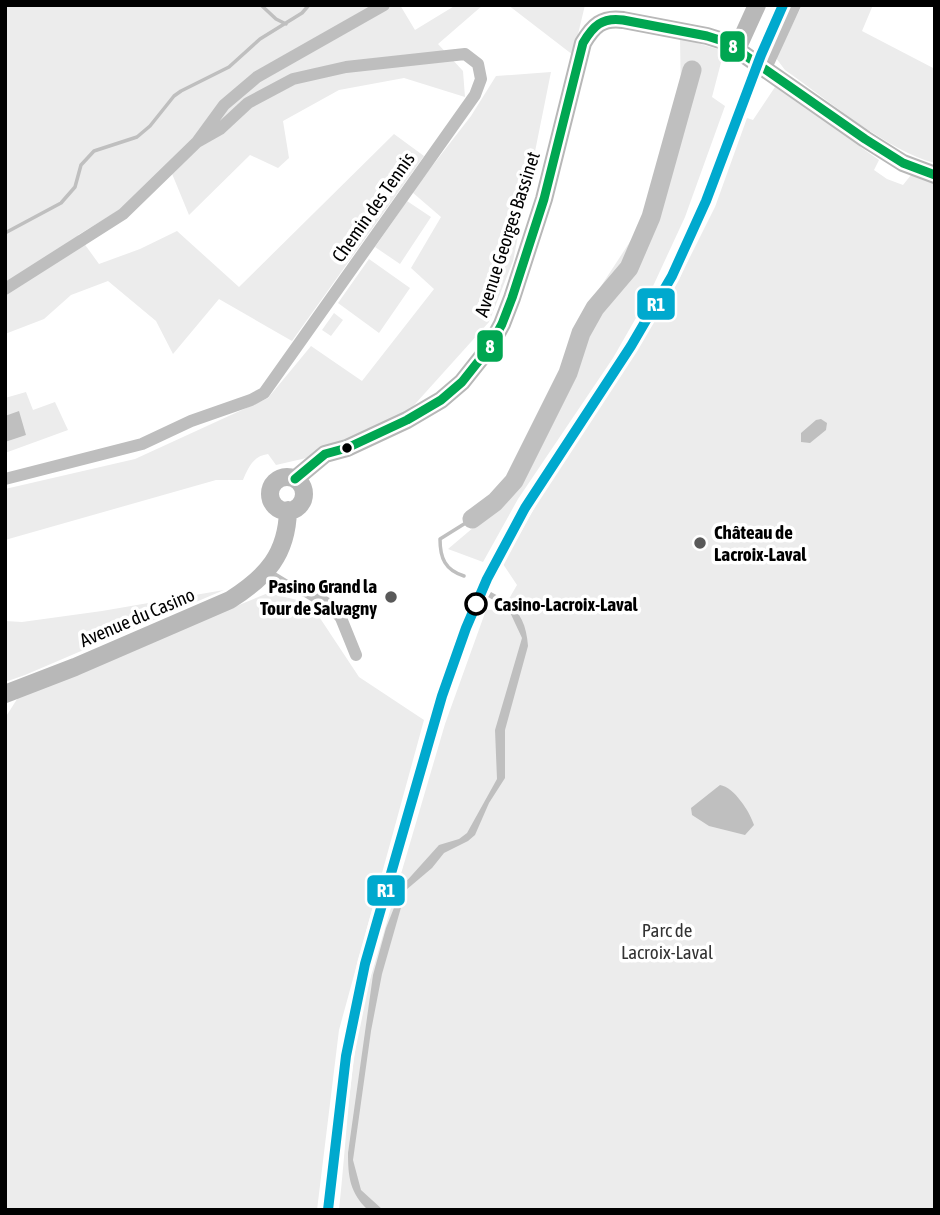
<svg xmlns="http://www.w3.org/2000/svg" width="940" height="1215" viewBox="0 0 940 1215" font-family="'Asap Condensed',sans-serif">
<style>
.green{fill:#ececec}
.water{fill:#bfbfbf}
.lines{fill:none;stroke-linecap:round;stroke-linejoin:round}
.stream{stroke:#bfbfbf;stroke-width:3.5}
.river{stroke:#bfbfbf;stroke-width:19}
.street{stroke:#bebebe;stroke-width:12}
.secondary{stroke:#b8b8b8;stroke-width:18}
.bus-1-casing{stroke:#fff;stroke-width:14}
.bus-1{stroke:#00a651;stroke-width:9}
.rail-1-casing{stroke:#fff;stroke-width:16}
.rail-1{stroke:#00a9ce;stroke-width:10}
.bus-dot{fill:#000;stroke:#fff;stroke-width:2.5}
.poi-dot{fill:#595959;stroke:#fff;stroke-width:2.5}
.stop-dot{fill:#fff;stroke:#000;stroke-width:3.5}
.labels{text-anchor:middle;stroke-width:7;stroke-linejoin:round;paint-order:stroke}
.street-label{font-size:19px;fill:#000;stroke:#fff}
.poi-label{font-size:19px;font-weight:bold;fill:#000;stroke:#fff;text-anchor:start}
.stop-label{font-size:19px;font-weight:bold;fill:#000;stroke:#fff;text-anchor:start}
.park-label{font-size:19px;fill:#333;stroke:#fff}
.line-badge{stroke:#fff;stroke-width:2.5}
.badge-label{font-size:19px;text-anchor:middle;font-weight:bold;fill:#fff}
</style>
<rect width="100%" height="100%" fill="#fff"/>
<path class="green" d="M5,5H400L415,30L456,5H483L438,44L463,71L465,97L404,78L339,90L283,121L289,158L278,168L250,155L189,215L168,164L121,209L78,235L99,264L140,249L177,231L239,287L394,134L424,156L292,341L219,299L173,354L156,321L108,281L71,295L44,319L5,334Z
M508,5H585L573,55Z
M802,5H873L862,31L935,69V163C889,152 825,98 785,70L776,58Z
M680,38L724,51L712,97L725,106L685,217L648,297L613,358L518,499L483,562L448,549L513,494L575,367L590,303L650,211L681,97Z
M551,72L513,261L489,322L407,413L315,456L276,465L268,454C253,456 248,468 243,480H216L5,540V489L135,459L268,398L311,346L362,381L434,289L411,268L441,217L412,192L471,116L496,76Z
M775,87L879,160L874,170L887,179L903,185L911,175L935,182V1210H339C347,1137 349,1064 366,993L445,724L486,610L503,609L517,585L503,564L548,484L675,287L715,207L747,118L753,120Z
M407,201L431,217L400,264L375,247Z
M369,259L410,288L379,333L338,303Z
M334,313L343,320L331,336L322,330Z
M26,392L33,410L55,402L68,430L5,453V398Z
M224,590L25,675L5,682V621L22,622L102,611Z
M268,593L310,603L359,677L424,720L339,1030L317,1210H5V718L19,696Z"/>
<path class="water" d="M19,411L26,435L5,442V416Z
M821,419L827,423L826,430L810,443L801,442V433L816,420Z
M491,592C515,605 526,617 528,646L505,730V778L489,803L475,835L468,841L444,853L432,868L406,890L382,974L371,1031L353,1160L361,1190L383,1210H368C350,1193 348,1177 348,1153L373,975L386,928L403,885L439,845L459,839L467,833L497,779L495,730L522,638L508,608L488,597Z
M720,785C734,787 750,812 754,825L745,835L709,826L692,815L691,808Z"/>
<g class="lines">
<path class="stream" d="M261,5L276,19L286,24
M5,233L61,203L75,187L81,165L94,151L137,137L150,126L174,96L181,91L229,67L260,39L302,13L309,5
M464,576C445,570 440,558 440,539L472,519"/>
<path class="river" d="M472,519L495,502L514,481L568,373L581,333L595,308L629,268L651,217L692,70"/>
<path class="street" d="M766,68L795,5
M5,289L123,214L197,142L224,105L257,77L384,5
M5,479L142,444L191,421L251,400L264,393L475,95L481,79L478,64L465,54L346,67L293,79L248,103L220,129L197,142
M265,573L288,587L306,591L331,606L341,618L356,655"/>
<path class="secondary" d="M737,49L757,5
M270 494a17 17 0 1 1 34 0a17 17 0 1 1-34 0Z
M295,479L325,454L347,448L407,420L441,400L462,382L489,348L502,324L512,298L544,199L583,43C593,26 602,17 623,20L707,36L726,42L865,139L903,163L935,175
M5,694L75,667L230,600C266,577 287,555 288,510"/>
<defs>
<path id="bus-1" d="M295,479L325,454L347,448L407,420L441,400L462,382L489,348L502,324L512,298L544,199L583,43C593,26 602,17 623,20L707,36L726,42L865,139L903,163L935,175"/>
</defs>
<use href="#bus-1" class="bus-1-casing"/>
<use href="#bus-1" class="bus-1"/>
<defs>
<path id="rail-1" d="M328,1210L346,1056L365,964L442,696L466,628L487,579L525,508L631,346L672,276L706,201L761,55L783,5"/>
</defs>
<use href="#rail-1" class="rail-1-casing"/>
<use href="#rail-1" class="rail-1"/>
</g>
<circle class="bus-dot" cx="347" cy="448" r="6"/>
<g class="poi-dot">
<circle cx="700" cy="543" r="7"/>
<circle cx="391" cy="597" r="7"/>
</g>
<circle class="stop-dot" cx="476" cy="604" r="10"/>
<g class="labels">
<g class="street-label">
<text transform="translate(373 207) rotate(-55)" y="7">Chemin des Tennis</text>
<text transform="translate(507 234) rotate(-72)" y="7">Avenue Georges Bassinet</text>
<text transform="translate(137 617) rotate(-23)" y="7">Avenue du Casino</text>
</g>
<g class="poi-label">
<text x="714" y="539">Château de<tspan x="714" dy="22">Lacroix-Laval</tspan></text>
<text x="377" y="593" text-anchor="end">Pasino Grand la<tspan x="377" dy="22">Tour de Salvagny</tspan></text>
</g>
<g class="stop-label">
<text x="494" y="611">Casino-Lacroix-Laval</text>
</g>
<g class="park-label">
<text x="667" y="937">Parc de<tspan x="667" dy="22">Lacroix-Laval</tspan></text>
</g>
</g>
<g class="line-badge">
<rect x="719" y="30" width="27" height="33" rx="7" fill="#00a651"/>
<rect x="636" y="287" width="40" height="34" rx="7" fill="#00a9ce"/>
<rect x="476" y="329" width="28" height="34" rx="7" fill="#00a651"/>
<rect x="366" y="874" width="40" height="33" rx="7" fill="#00a9ce"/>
</g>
<g class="badge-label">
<text x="733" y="53">8</text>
<text x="656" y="311">R1</text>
<text x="490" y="353">8</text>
<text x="386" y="897">R1</text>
</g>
<rect width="940" height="1215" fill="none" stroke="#000000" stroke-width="14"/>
</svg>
